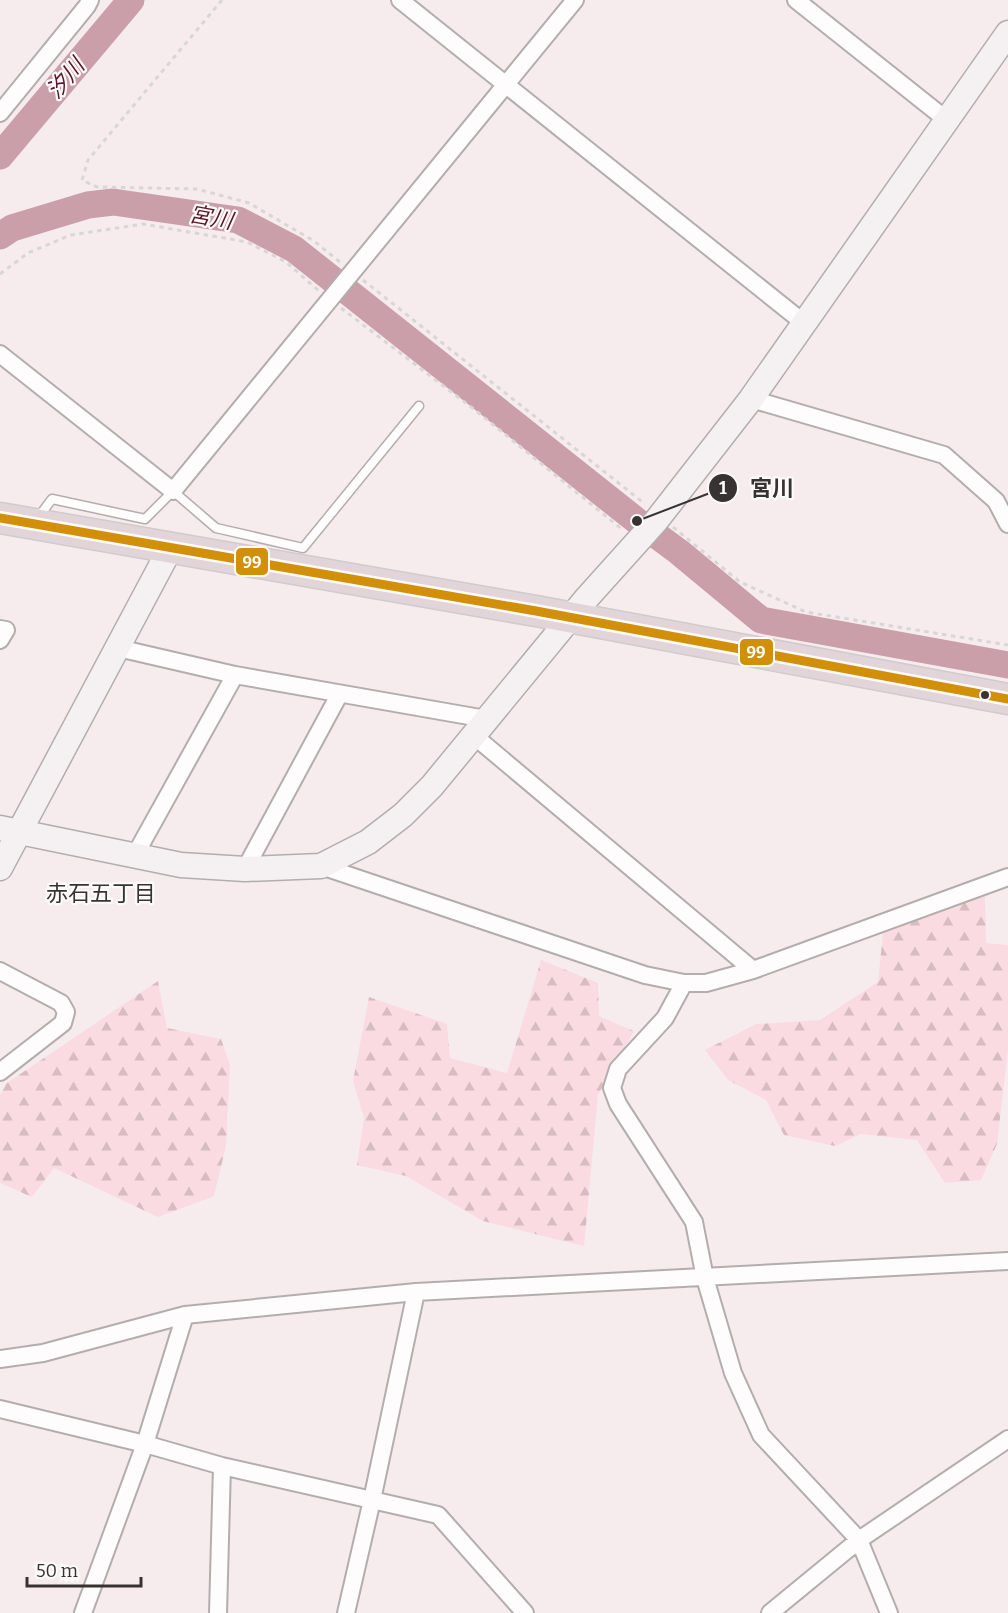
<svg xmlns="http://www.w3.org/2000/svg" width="1008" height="1613" viewBox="0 0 1008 1613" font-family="Bitter,'Noto Sans JP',serif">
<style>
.forest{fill:url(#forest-firs)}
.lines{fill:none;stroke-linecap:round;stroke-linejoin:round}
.river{stroke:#cb9fa9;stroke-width:27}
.lane-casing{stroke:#b4adae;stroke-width:11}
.street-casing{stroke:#b4adae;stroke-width:20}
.secondary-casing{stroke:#b4adae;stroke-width:27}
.highway-casing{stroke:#d0cbcc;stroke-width:33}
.path{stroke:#d9d6d7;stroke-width:3;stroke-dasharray:4.5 4.5;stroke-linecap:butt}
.lane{stroke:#fefcfc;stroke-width:8}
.street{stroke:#fefcfc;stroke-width:16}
.secondary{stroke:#f5f1f2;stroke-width:24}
.highway{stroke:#e2d5d9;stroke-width:30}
.bus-1-casing{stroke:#fdfafa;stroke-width:14}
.bus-1{stroke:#d18f0a;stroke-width:9}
.bus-dot{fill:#383233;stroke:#fdfafa;stroke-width:2}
.labels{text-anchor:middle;stroke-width:4.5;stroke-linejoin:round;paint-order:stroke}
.water-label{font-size:22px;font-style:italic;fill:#5c152c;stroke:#fdfafa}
.neighbourhood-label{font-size:22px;fill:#383233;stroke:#fdfafa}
.leader{fill:none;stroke:#383233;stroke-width:2}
.callout-dot{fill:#383233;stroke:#fdfafa;stroke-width:2}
.mark-label{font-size:18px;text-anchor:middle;font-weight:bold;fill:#fff}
.callout-label{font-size:22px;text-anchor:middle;font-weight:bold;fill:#383233;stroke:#fdfafa;stroke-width:4.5;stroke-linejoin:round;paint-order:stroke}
.line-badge{stroke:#fdfafa;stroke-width:2}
.badge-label{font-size:16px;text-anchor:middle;font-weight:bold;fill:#fff}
</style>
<defs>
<pattern id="forest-firs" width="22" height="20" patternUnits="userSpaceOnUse" patternTransform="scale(1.5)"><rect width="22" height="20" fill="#fadbe1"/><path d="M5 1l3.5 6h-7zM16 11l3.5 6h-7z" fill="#d7bcc2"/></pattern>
</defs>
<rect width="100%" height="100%" fill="#f6ecee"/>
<path class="forest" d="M985,894L986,943L1008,945V1049L997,1144L981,1180L945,1183L917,1140L861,1134L835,1146L784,1135L766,1100L728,1080L705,1050L756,1024L820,1020L878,982L883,933Z
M541,960L598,983L599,1016L634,1031L598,1095L584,1246L483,1221L406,1176L357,1165L364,1118L353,1081L369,997L447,1024L450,1058L507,1073Z
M158,981L167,1028L221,1039L230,1065L226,1146L214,1196L158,1217L54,1168L32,1197L0,1183V1095L7,1083Z"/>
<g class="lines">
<path class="river" d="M0,156L131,0
M0,236L12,228L88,205L113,202L238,220L294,249L637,521L679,552L761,620L1008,665"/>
<defs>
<path id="lane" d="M37,519L52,499L145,519L173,491L216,528L303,548L419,406"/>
<path id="street" d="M400,0L804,323
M796,0L948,121
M0,113L87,6L90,0
M0,354L173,491L575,0
M751,399L944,455L996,501L1008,524
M0,629L6,630L0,640
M118,648L235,675L486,719
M473,735L753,970
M135,855L235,675
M321,866L645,975L684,983H706L753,970L1008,877
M245,869L339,695
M0,971L61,1003L66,1012L63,1023L0,1072
M684,983L665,1018L618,1069L612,1088L618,1104L694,1222L705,1278L733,1373L761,1435L859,1540L889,1613
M0,1359L43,1353L185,1315L416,1292L1008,1261
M0,1409L145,1444L222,1466L438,1515L525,1613
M83,1613L145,1444L185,1315
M218,1613L222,1466
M346,1613L372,1500L416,1292
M770,1613L859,1540L1008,1439"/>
<path id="secondary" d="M0,828L181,865L245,869L321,866L368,842L403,815L432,786L585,600L656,521L751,399L1008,33
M0,868L171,547"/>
<path id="highway" d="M0,518L536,611L1008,699"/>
</defs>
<use href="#lane" class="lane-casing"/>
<use href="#street" class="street-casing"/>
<use href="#secondary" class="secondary-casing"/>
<use href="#highway" class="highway-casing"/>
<path class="path" d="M222,0L88,160L82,180L97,187L197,189L249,203L314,241L341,263
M0,274L28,253L71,235L143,224L247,242L286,262L319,291
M363,280L645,504
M341,308L475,410L623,530
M673,527L740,582L806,612L1008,645"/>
<use href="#lane" class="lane"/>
<use href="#street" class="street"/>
<use href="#secondary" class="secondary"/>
<use href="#highway" class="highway"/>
<defs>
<path id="bus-1" d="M0,518L536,611L1008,699"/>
</defs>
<use href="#bus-1" class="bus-1-casing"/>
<use href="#bus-1" class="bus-1"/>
</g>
<circle class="bus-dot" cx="985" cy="695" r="5"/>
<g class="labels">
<g class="water-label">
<text transform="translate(65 78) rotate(-50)" y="8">汐川</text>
<text transform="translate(211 217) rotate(10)" y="8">宮川</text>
</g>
<g class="neighbourhood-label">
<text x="101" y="901">赤石五丁目</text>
</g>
</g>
<path class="leader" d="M637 521L723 488"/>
<g class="callout-dot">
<circle cx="637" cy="521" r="6"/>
<circle cx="723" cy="488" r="15"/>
</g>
<g class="mark-label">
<text x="723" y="494">1</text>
</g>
<g class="callout-label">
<text x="772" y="496">宮川</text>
</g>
<g class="line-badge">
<rect x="235" y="547" width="34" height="29" rx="6" fill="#d18f0a"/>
<rect x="739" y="638" width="35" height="28" rx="6" fill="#d18f0a"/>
</g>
<g class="badge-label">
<text x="252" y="568">99</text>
<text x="756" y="658">99</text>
</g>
<path d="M27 1577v9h114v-9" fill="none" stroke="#383233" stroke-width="3"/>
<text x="36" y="1577" font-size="18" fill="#383233" stroke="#fdfafa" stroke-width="4.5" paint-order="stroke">50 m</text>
</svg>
